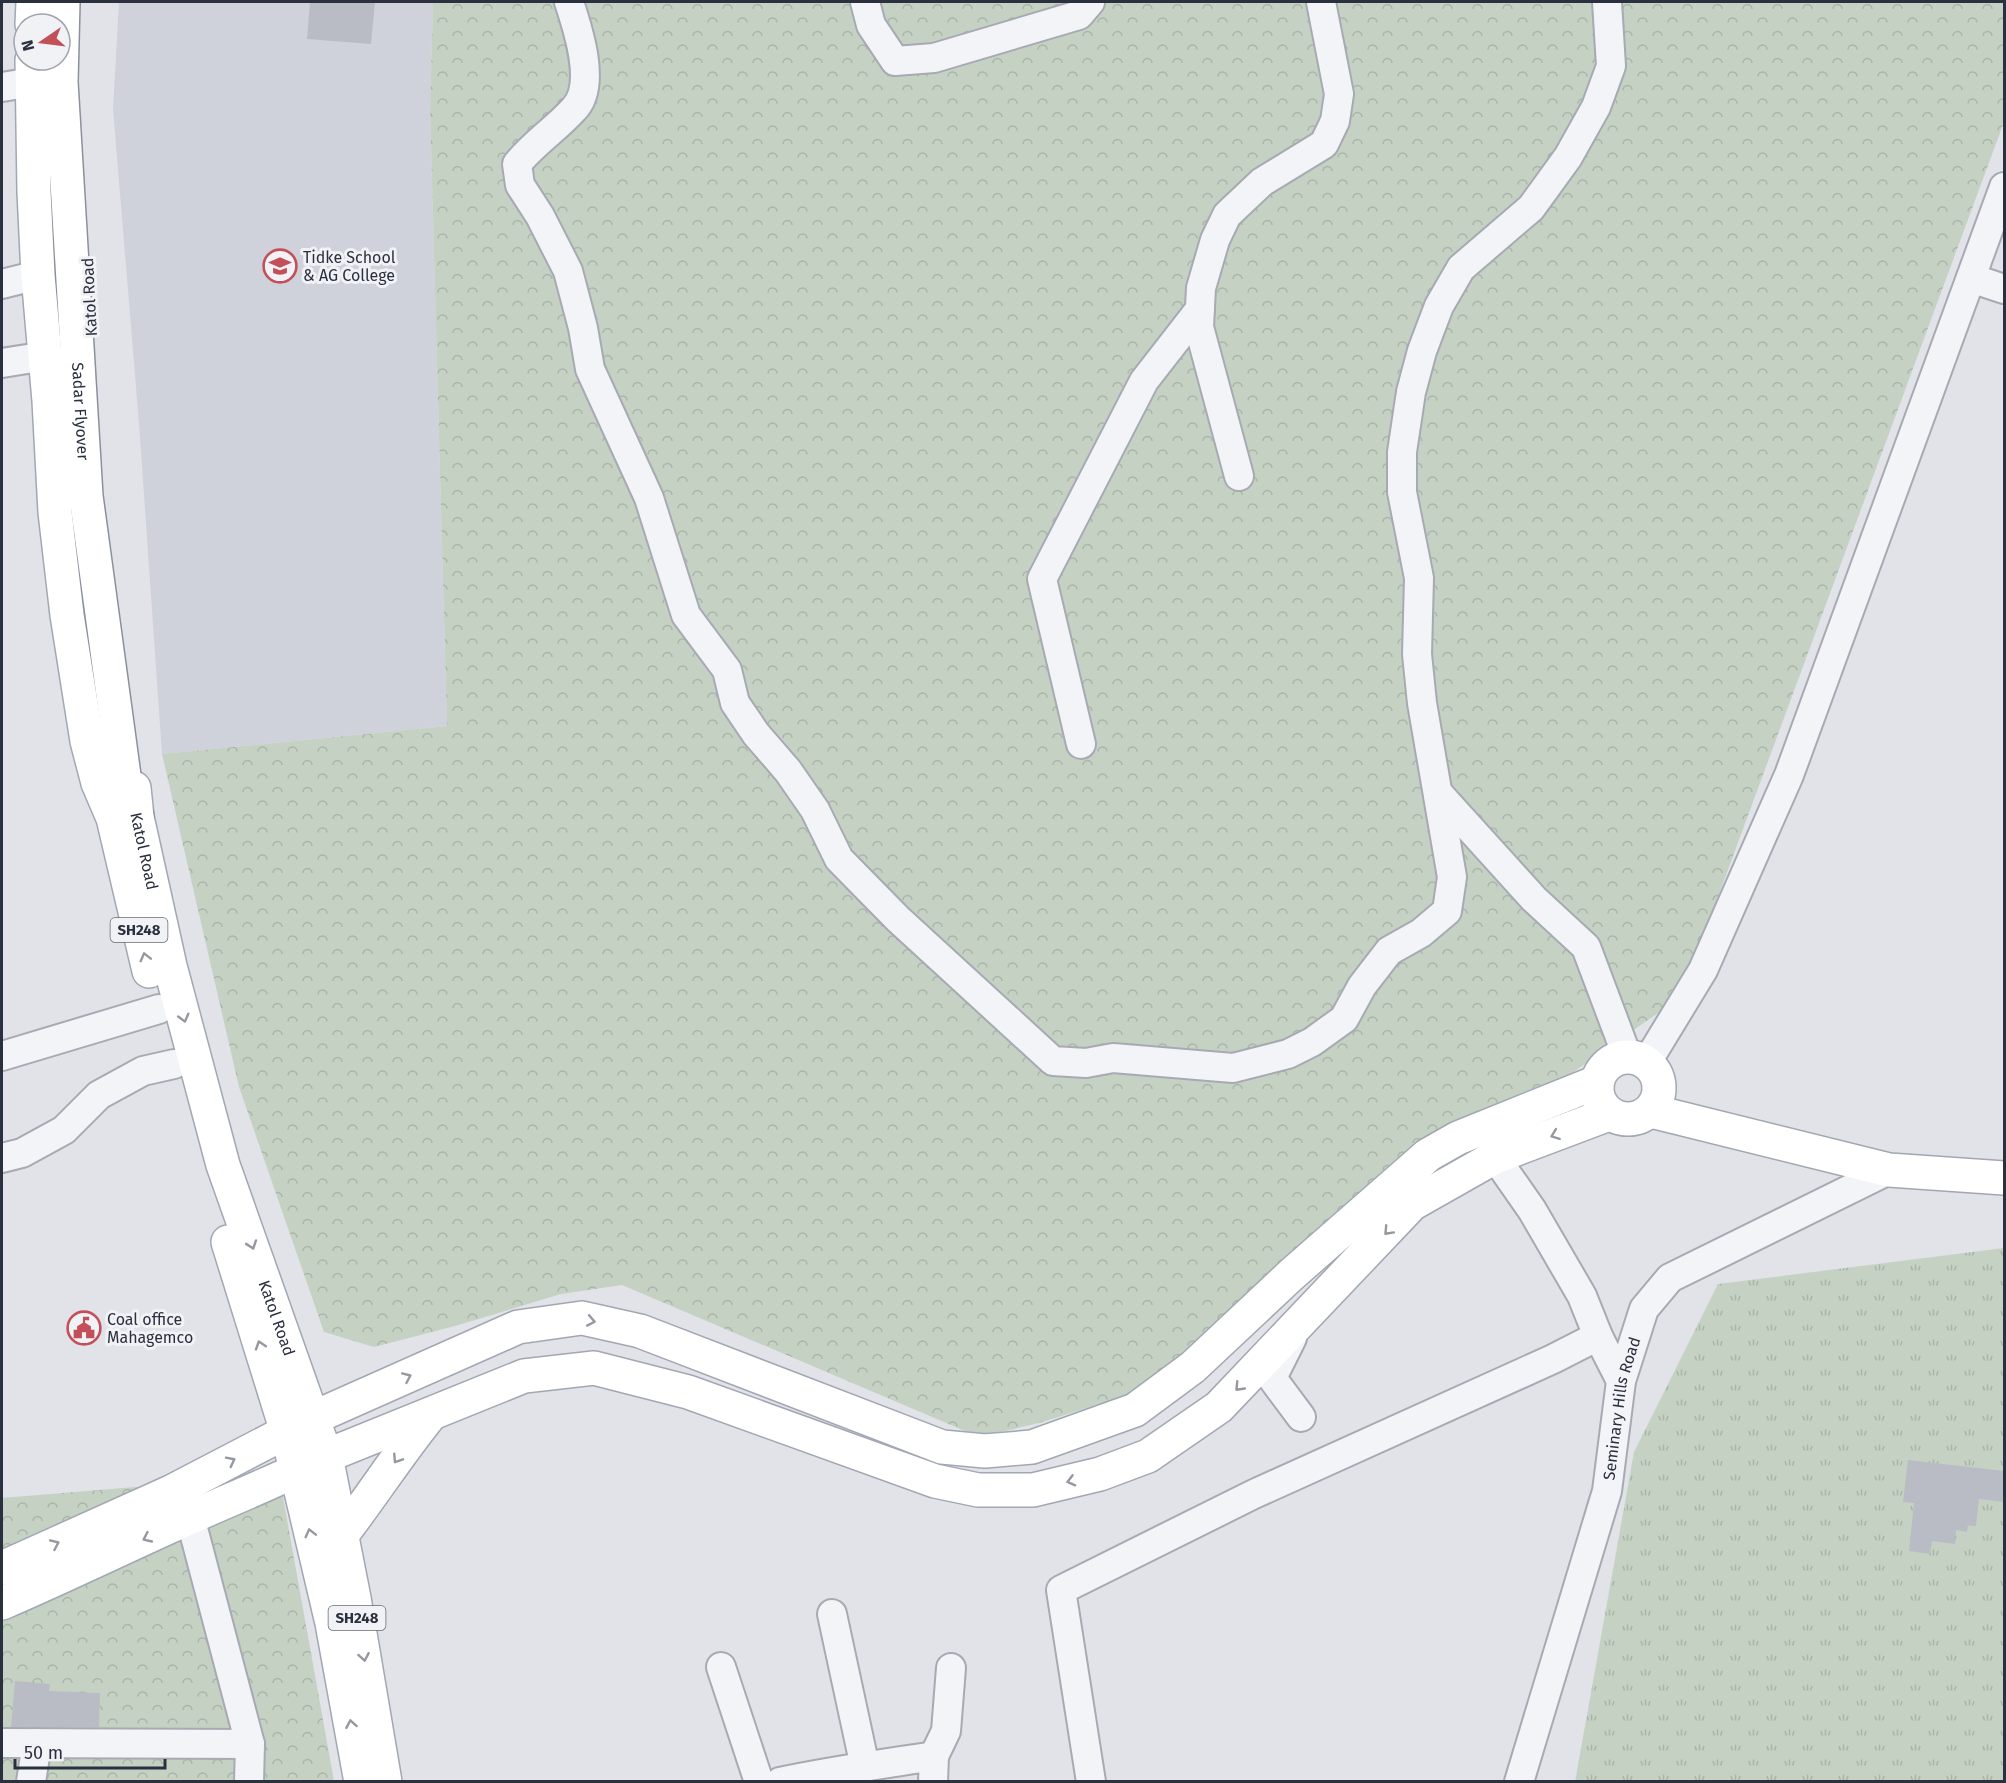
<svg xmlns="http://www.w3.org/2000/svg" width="2006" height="1783" viewBox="0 0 2006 1783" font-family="'Fira Sans',sans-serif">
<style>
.built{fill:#cfd2da}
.grass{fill:url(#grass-tufts)}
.forest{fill:url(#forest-crowns)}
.building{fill:#b9bcc5}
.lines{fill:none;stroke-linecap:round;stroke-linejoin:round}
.minor-casing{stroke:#a7aab2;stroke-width:32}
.major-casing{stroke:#a1a7b3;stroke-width:36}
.highway-casing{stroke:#8a909e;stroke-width:36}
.minor{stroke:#f3f4f7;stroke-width:28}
.major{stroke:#fff;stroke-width:33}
.highway{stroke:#fff;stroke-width:33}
.oneway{stroke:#95989f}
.labels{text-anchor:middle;stroke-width:6;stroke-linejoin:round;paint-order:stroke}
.shield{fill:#f0f2f6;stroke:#666a76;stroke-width:1.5}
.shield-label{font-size:15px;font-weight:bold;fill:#2b303f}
.poi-label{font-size:16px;fill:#2b303f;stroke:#f0f2f6;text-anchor:start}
.street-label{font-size:16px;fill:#2b303f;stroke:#f0f2f6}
</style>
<defs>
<pattern id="grass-tufts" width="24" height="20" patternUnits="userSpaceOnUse" patternTransform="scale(1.5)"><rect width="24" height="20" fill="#c5d2c3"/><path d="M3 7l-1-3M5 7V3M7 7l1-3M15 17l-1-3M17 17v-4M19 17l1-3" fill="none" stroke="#a9b5a9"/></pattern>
<pattern id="forest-crowns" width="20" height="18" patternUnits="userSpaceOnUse" patternTransform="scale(1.5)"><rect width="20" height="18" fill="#c5d2c3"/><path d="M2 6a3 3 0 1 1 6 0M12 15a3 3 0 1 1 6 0" fill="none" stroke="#a9b5a9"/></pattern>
</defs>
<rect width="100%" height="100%" fill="#e1e3e8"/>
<path class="built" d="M119,2H433L430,108L447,726L162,754L139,423L113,109Z"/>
<path class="grass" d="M2004,1248V1781L1575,1782L1634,1452L1718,1284Z"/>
<path class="forest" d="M433,2H2004V122L1681,997L1562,1080L1502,1114L1135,1393L1039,1423L979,1437L622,1285L561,1294L455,1326L374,1347L324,1332L239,1087L162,754L447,726L430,108Z
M279,1475L334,1781H2V1498Z"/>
<path class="building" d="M310,2H375L371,44L307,39Z
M1908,1460L2004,1471V1502L1979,1499L1976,1526L1968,1525L1967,1532L1956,1530L1955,1544L1932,1541L1930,1554L1909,1551L1914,1503L1903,1502Z
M15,1681L50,1684L49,1691L100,1693L99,1727H11Z"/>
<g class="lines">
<defs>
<g id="minor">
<path d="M569,2C578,29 597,86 574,109C556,129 534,143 517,164L520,185L540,216L568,271L583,328L590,369L649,498L686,615L727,670L735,703L756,734L788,771L815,810L839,859L898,919L1053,1061L1086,1063L1113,1058L1233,1068L1288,1054L1312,1042L1344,1019L1362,986L1389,951L1421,933L1447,911L1452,877L1422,703L1417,654L1419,578L1402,492V452L1411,392L1422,351L1439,306L1461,268L1531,208L1568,157L1596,107L1611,66L1607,2"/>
<path d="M865,2L871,25L895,61L934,58L1079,15L1090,2"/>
<path d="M2,87L33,82"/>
<path d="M1971,278L2004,289"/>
<path d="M2,284L38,275"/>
<path d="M2,363L46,356"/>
<path d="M1239,476L1199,327L1201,288L1215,240L1227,215L1262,182L1324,144L1335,121L1339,94L1321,2"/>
<path d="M1081,744L1042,579L1144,381L1200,309"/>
<path d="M1438,793L1534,899L1586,947L1627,1056"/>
<path d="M2,1056L159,1009"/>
<path d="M1647,1062L1703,970L1789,775L2004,187"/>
<path d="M1495,1157L1532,1210L1582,1296L1598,1336L1621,1381"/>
<path d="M2,1158L22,1153L64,1130L99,1095L143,1071L174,1064"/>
<path d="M1292,1338L1272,1378L1301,1417"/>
<path d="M190,1517L250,1744L249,1782"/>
<path d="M832,1614L865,1767"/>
<path d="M721,1667L759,1782"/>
<path d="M2,1743L250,1744"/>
<path d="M934,1756L946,1731L951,1668"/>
<path d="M31,1782L37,1743"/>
<path d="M780,1782C831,1771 883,1764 934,1756L933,1782"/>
<path d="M1091,1782L1061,1590L1254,1494L1553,1359L1598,1336"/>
<path id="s1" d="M1519,1782L1607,1491L1621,1381L1644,1309L1670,1278L1889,1170"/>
</g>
<g id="major">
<path d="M32,24L33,2"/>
<path d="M32,60L34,192L38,275L49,401L55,512L67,615L87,741L98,783L113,818L149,971"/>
<path id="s2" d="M134,788L137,817L170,966L223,1165L326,1456L354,1598L385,1782"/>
<circle cx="1628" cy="1088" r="31"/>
<path d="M1651,1111L1889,1170L2004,1178"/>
<path d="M228,1242L287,1432L332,1623L361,1782"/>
<path d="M341,1536C372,1496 399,1453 431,1414"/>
<path d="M2,1568L173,1491L313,1418L518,1327L582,1318L640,1331L942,1447L985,1451L1032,1447L1135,1410L1193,1367L1291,1275L1428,1155L1458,1138L1597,1082"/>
<path d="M2,1603C65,1576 126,1546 189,1518C235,1497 282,1479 326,1456L524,1376L594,1368L688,1392L935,1481L978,1490H1033L1100,1474L1148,1456L1219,1407L1412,1204L1495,1157L1609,1114"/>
</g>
<g id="highway">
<path id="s3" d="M63,2L61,82L86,496L125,783L137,817"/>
</g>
</defs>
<use href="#minor" class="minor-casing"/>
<use href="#major" class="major-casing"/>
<use href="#highway" class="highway-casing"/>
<use href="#minor" class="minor"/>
<use href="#major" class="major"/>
<use href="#highway" class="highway"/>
</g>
<defs><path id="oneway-chevron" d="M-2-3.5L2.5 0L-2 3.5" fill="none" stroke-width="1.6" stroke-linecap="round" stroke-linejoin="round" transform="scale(1.5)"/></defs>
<g class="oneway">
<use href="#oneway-chevron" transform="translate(145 957) rotate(-104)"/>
<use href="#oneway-chevron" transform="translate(184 1018) rotate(75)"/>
<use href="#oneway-chevron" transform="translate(1555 1135) rotate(159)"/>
<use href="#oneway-chevron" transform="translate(1388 1231) rotate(133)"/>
<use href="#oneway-chevron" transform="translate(252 1245) rotate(71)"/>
<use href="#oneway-chevron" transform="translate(591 1321) rotate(11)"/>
<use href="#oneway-chevron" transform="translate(260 1345) rotate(-108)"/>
<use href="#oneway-chevron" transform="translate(407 1377) rotate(-24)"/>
<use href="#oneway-chevron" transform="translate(1239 1387) rotate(134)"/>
<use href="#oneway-chevron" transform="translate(397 1459) rotate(123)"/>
<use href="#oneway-chevron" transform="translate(231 1461) rotate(-27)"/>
<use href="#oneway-chevron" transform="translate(1071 1481) rotate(166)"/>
<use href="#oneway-chevron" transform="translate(310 1533) rotate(-104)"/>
<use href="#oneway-chevron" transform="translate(147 1538) rotate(155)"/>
<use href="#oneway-chevron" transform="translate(55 1544) rotate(-24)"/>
<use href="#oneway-chevron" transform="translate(364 1657) rotate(80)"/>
<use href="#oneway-chevron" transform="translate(351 1724) rotate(-100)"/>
</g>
<defs>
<symbol id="school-ring" viewBox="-11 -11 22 22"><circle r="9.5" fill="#f0f2f6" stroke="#c35058" stroke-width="1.5"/><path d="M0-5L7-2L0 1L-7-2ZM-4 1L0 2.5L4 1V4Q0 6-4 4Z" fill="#c35058"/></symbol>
<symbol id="civic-ring" viewBox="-11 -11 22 22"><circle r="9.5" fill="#f0f2f6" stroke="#c35058" stroke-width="1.5"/><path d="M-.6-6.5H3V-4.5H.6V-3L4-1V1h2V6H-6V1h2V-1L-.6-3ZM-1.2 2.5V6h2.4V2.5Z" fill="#c35058"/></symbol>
</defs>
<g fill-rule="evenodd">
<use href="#school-ring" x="261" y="247" width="38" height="38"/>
<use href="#civic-ring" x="65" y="1309" width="38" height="38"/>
</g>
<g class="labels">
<g class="shield">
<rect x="110.5" y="918" width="57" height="24" rx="4.5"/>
<rect x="328.5" y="1606" width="57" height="24" rx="4.5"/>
</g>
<g class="shield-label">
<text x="139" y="935">SH248</text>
<text x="357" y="1623">SH248</text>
</g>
<g class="poi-label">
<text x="303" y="263">Tidke School<tspan x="303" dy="18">&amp; AG College</tspan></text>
<text x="107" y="1325">Coal office<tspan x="107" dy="18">Mahagemco</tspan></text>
</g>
<g class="street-label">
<text transform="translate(89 297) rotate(-93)" y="6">Katol Road</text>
<text dy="6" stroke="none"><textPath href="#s3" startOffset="410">Sadar Flyover</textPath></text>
<text dy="6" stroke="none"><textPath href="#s2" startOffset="64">Katol Road</textPath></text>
<text dy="6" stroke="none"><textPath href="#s2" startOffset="550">Katol Road</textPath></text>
<text dy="6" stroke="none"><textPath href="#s1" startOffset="388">Seminary Hills Road</textPath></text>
</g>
</g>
<rect width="2006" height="1783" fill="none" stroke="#2b303f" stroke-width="6"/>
<g transform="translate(42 42) rotate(256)"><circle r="28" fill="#f0f2f6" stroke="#a1a4ad" stroke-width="1.5"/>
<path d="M0-4.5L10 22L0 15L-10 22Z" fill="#c35058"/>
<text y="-9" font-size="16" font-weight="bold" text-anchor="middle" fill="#2b303f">N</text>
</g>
<path d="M15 1759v9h150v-9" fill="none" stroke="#2b303f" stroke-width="3"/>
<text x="24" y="1759" font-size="18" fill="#2b303f" stroke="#f0f2f6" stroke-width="4.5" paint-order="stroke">50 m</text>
</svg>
